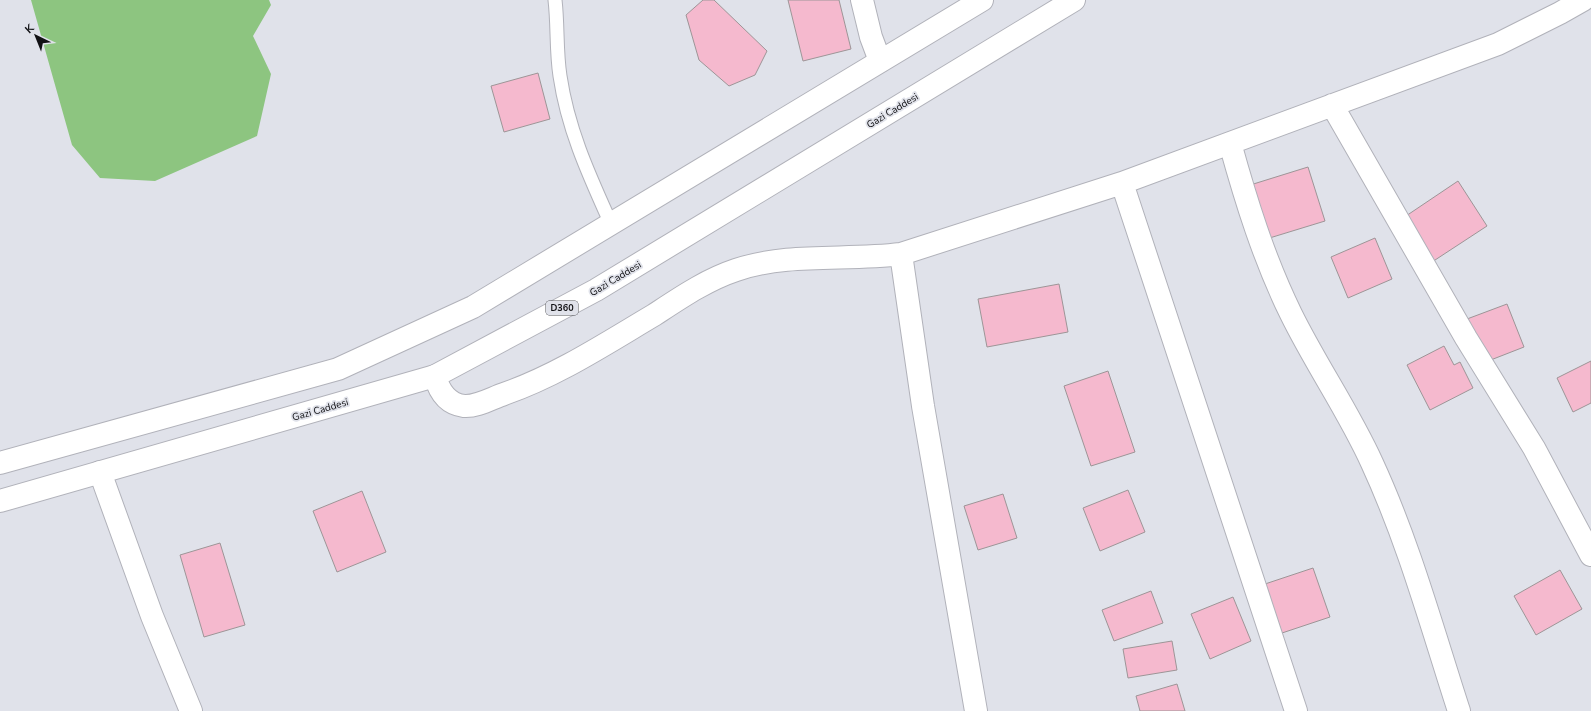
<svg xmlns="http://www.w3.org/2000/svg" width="1591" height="711" viewBox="0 0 1591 711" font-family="'Nunito Sans',sans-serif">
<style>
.green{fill:#8dc580}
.building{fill:#f5b9ce;stroke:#9d9597}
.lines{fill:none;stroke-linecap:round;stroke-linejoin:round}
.lane-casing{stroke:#b1b2ba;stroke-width:15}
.street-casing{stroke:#b1b2ba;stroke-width:24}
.highway-casing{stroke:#b1b2ba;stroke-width:24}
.lane{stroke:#fff;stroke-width:13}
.street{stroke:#fff;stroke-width:22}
.highway{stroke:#fff;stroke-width:22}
.labels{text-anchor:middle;stroke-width:3.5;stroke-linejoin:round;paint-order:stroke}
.shield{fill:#e0e2ea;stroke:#4f5054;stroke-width:1}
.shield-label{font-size:9px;font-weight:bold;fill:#111114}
.street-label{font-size:10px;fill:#111114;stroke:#e0e2ea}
</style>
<rect width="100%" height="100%" fill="#e0e2ea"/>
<path class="green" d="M31,0H269L271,5L253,36L271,74L257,136L155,181L100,178L72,145Z"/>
<path class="building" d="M703,0H714L767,51L755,75L729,86L699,60L686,15Z
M788,0H839L851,49L803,61Z
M538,73L550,119L504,132L491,86Z
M1308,167L1325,221L1263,240L1247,186Z
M1458,181L1487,226L1432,262L1403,218Z
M1375,238L1392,279L1348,298L1331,257Z
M1059,284L1068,332L987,347L978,299Z
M1507,304L1524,347L1483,363L1467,319Z
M1444,346L1454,365L1460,362L1473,388L1430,410L1407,365Z
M1591,361V403L1573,412L1557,378Z
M1108,371L1135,452L1091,466L1064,386Z
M1128,490L1145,532L1100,551L1083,508Z
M362,491L386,552L337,572L313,511Z
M1003,494L1017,538L978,550L964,506Z
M220,543L245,625L204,637L180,555Z
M1313,568L1330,617L1282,633L1265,584Z
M1560,570L1582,609L1536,635L1514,596Z
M1151,591L1163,623L1114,641L1102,610Z
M1233,597L1251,641L1210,659L1191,614Z
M1172,641L1177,670L1128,678L1123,649Z
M1177,684L1185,711H1140L1136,696Z"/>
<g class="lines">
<defs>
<path id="lane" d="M555,0C558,25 556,51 560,76C568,130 589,175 611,224"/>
<path id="street" d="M862,0L871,37L880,61
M1332,105L1466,338L1534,448L1591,555
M1230,143C1246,201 1264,259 1291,314C1316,365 1349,412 1372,463C1409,543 1432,628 1459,711
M1122,183L1296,711
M901,254L923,406L976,711
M435,376C439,391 447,404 464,406C477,407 492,398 504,394C558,375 605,344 654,315C680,298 706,280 736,270C789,252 846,261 901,254L1122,183L1498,44L1560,13L1583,0
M100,472L152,616L191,711"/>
<path id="highway" d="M0,463L338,369L473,307L982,0
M0,501L435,376L596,290L1074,0"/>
</defs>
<use href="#lane" class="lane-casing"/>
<use href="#street" class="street-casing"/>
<use href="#highway" class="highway-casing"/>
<use href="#lane" class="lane"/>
<use href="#street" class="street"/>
<use href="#highway" class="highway"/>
</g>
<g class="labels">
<rect class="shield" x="546" y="301" width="32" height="14" rx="3"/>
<g class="shield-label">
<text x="562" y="311">D360</text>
</g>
<g class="street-label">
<text transform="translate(892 110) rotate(-31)" y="4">Gazi Caddesi</text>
<text transform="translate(615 278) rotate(-31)" y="4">Gazi Caddesi</text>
<text transform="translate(320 409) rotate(-16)" y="4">Gazi Caddesi</text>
</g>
</g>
<g transform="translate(36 36) rotate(317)" stroke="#e0e2ea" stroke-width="3" paint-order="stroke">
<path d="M0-3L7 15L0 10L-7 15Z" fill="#111114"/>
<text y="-6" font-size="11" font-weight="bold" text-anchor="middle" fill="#111114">K</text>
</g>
</svg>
